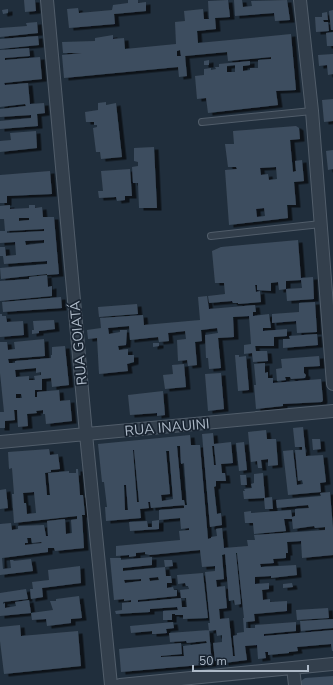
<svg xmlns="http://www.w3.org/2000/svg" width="333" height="685" viewBox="0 0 333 685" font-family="'Nunito Sans',sans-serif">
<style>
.building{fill:#3e4d5e;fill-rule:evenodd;filter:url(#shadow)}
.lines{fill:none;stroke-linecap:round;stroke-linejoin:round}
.lane-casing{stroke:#515d6a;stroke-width:8}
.street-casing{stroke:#515d6a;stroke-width:14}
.lane{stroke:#333f4c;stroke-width:6}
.street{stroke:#333f4c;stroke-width:12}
.labels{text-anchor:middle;stroke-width:3.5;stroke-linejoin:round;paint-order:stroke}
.street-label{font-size:14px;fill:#aebac8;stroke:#192431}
</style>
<defs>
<filter id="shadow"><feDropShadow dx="4.5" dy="2.5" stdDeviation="0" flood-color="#0009"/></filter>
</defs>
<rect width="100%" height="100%" fill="#202e3c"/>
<path class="building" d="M24,0H35L36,11L25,12Z
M128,0H138V3L146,2V11L114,14L115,24L69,28L67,9L78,8L79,13L112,10L113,5L128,3Z
M228,0L230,17L215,18L216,29L197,31L198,43L291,34L296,90L276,91L278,105L208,113L206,98L197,99L195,76L204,75V69L211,68V70L216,69L215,67H219V64L250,61V65L243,66V71L250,70V68H258V60L271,59V57L228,61L227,52L185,56L187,76L179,77L178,67L64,78L62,55L82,53H63L62,42L95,41V38L113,35V39L124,38L125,49L176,44L175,22L185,21L184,11L203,9L204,19H209L208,1ZM180,50L181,56H177V51ZM235,65V72H227V66Z
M234,0H242L243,7L252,6L251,1L287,0L290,20L275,21L274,13L235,16Z
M8,9V13L3,14L2,10Z
M333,10V30H331L329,11Z
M327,12L328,20H323L324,22H328L329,31L316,32L315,17H322V13Z
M37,22L38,33L0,37V28L27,26L26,23Z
M333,32V46H327L326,33Z
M38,36L39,45L0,49V39Z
M29,48L30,56L5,58V60L40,57L42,79L4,83L5,85L28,83L30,104L44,103L45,113L37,114L38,126L0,129V121L31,118V115L0,117V109L26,106L25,104L0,107V50Z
M333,54V74L328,75L327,65L319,66L318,55Z
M209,60V65H204V61Z
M333,99V121L324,122L322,100Z
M106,102V105L116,103L122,157L101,159L100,152H96L93,128L97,127V125H94V122H86L85,112L98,110V103Z
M296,126L299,128L300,139L290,140L293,172L296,171L295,161L302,160L304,181L294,182L296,205H287L288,218L229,225L225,170L237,169L236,167H228L225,144H234L233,131ZM276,167L277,179L269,180L268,174L261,175L260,168ZM264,208L265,216L257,217L256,209Z
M36,131L37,148L0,152V141L11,140L10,133Z
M154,147L157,208H139L138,183H133L132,167L138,166V162L134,161V148Z
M333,150V169L328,170L326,151Z
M130,169L132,196H125V200L117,201L116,197L99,198L98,191H103L101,171Z
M50,171L52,194L7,196V203H0V175Z
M10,205V209L29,208V205H35V208L42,207L43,217H54L59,274L47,275V274L1,279L0,268L47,264V261L4,264L3,256H0V247H5L6,256L16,255L15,242L0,243V231H5L4,219H0V206ZM19,218H29V220L19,221ZM44,229V231L7,233V231ZM44,240V243L26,245L25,241Z
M298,240L301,278L313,277L314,299L287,301L286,289L302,288L301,280L286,281V289L279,290L278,282L271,283V291L257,290V285H255L256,292L260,291L261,302L238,304V303H233L232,301L209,303L208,296L225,294L224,283H215L212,251L221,247Z
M47,275L48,287L52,286V296L0,301V281L29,279V277Z
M207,296L209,309L255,305L256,312H253V316L269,314L271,328H263V331L287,329V336L274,337V346H255L256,351H267L268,361L253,362L252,353L244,354V345L251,344L249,316L233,317L234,337L218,338L221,368L209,369L208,358H206L205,335L218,333L217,328L201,330L202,341L195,342L197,365L188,366L187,360L178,361L177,340L186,339L185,331L168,333L169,341L159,342L158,337L130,340L129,326L108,328L109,334L120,332V330H127L126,345L118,346L119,350L128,349V355H134V362L127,364L128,371L99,374L97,338L88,339L87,330L101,328L100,318L143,315L144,325L200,320L198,297Z
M61,297L62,308L3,312L2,302Z
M315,302L317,332L297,333L296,321L272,323V314L299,312V303Z
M137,304L138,314L99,317L98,307Z
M0,314H2V316H6L7,322L23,321L24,335L0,337Z
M54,320L55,329L39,331V333L32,334V330H34L33,321Z
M317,334L318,345L283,348V339H290L289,336Z
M44,339L45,356L8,359L9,363H15V361L51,358V355H52V347L65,346L69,385L52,387L51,378L42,379V390H35V397H37V392L59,390L60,401L70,400L72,421L46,424L45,414H43V410L36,411L37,413L27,414L28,426L18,427L17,410H14L15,420L5,421V428H0V412H4L0,373V342H7L8,350L15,349L14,342ZM36,368V373L41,372V375L34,376L35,380H29V376L16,377L15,370ZM16,394H21L22,398H16Z
M153,343H159V346L153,347Z
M235,355H239V357L246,356L249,390L238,391Z
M319,356L320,366L304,367V373L306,375L305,378L291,379L290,377H285L286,380L277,381L276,369L282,368L281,359Z
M265,363V373L268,372V378H273V383L321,379L323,400L322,402L283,404V406L256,409L254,385H256L254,364Z
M184,364L186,387L165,389L163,375L173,374L172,365Z
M221,373L224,409L208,411L205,374Z
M163,391L165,415L157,416V413L130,415L128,395Z
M303,427L306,456L323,455L326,482L320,483L321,492L288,495L283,451L293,450L297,485L303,484L302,480L298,481L295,450H302V447H295L293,428Z
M266,430L267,439H276L278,465L268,466V459L261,460L262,468H258L257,461L251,462L248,432Z
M213,433L214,444L231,442L233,463L221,464L222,473H225L226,481H216V486L214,487L217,514L221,513L222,525L210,527L202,434ZM212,446H214L216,465H214Z
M190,435L191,445H200L208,539L211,538V537L217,536L216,529L222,528L224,548L248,546L247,540H255L254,535L325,530V527L315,528L314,526L293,529L292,519H284L286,531L254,534L253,523H245L244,512L251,511V513L291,510L292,517L295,516V509L309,508L308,505L277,508L276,500L321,496L320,493L330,492L333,528V555L302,558L301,541L287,542L288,553H286V558L273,559L274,563L260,564L261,567L296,565L297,575L271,578V576L255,577V584L269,583V589L262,590L263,600L270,599V602L287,601V611L254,614L255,621L246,622V628H255V625L296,622V631L264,634V636L333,630V651H332L331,644L297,647L298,651L289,652V653L268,655V652H265L266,658L258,659L257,645L245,646L247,660L224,663V660L215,661L213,643L222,642V635L217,636L216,630L209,631L208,623H210L205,572L215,571V566L202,567L200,550L150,555L145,554V552L136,553V556L129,557V555L116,556V546L180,540L179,531L189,530V528L181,529L180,518L159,520V510L184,508V505H187L184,463L181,464L180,446H177L182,500H184L185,505L151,508L150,502H148L149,508L140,509L141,518L106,521L105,507H107L104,482H102L98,444ZM133,450H134L139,502H137ZM166,451H169L173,499L162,501L161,495L170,494ZM124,485H126L128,510H125ZM236,553H237L244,618H243L244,632L237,633V635L233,636L235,656H233L229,618L220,619L219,609L227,608L225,586L217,587L216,580L224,579L222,555L225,554L229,601L234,600L235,605L241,604Z
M312,439H320L321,449L313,450Z
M244,442L247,470L239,471L236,443Z
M49,449L50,455L58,454L60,469L51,470V472L45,473L47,495H50L48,473L69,471V473H76V469H78L80,495H83L85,515H82L84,548L55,551L54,548H48V552L2,558L3,569L11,568L10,560H13L14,561L31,559L33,571L0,575V524L11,523L12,530L18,529V526L44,525L46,536H48L47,521L65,519L66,534L72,533L71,520L77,519V516L14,523L12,494H14L12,468L9,469L8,452ZM34,492L36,513L27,514L26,503H24L23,493ZM27,538H31L32,543L41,542L42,543L25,545V543H28Z
M263,473L265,498L272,497L273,509H265L264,498L244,499L243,491H245L244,489L252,488L251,484L254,483V474Z
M240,475H246L247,485H241Z
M6,489L8,508L0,509V490Z
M159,520V529L130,531L129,522L147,521L148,527H152V521Z
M152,557V565L123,568V571L165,567L166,576H171L172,583H167V588L173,587L174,590H177V596L138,600V602L181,598L180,590L189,589L188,586H186L185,583L178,584L177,575L203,573L208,618L183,619V615H175V614H172V620H163V611L178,610L177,607L150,609V612L116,614L115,611L122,610V603L131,602V600L124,601V599L114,600L110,558H121V560ZM158,577L159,580L150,581L149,578ZM141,579V581L125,583L124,580ZM181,598H186L187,607H182Z
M164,560H172L173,566L165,567Z
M80,566L81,583L42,588L43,597L31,599L30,589H33L32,582L49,580L48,570Z
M292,583L293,587L283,588V584Z
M26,589L28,599L3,602V604L5,603V608L16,606L15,602L29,600L31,613L0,616V593Z
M79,596L82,618L71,619V623L47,626L46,619L32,620L31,613L53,610L50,601H56V599Z
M328,608L329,618L297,620L296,610Z
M333,619V628L301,631L300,621Z
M173,622L174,628L166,629L167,633L155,634H152V631L131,633L130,626Z
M20,625L21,636L78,631L81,666L4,674L0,641V627Z
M209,630L212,664L121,672L119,649L181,643L182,654L161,656V657L184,656L183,646L207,643L206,641L187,643L186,641L170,642L169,633Z
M333,676V685H301V681L305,678Z"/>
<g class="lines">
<defs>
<path id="lane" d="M202,122L312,111
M211,236L321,224"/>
<path id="street" d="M47,0L86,434L111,685
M300,0L312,111L333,384
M0,442L333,411
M293,668L295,685
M120,685L333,664"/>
</defs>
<use href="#lane" class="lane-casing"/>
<use href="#street" class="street-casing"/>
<use href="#lane" class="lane"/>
<use href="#street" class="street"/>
</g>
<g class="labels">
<g class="street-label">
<text transform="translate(78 343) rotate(-95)" y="5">RUA GOIATÁ</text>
<text transform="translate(167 427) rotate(-5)" y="5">RUA INAUINI</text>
</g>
</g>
<path d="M193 665v6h115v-6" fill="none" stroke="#aebac8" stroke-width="2"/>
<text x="199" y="665" font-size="12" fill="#aebac8" stroke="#192431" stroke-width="3" paint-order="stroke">50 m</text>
</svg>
